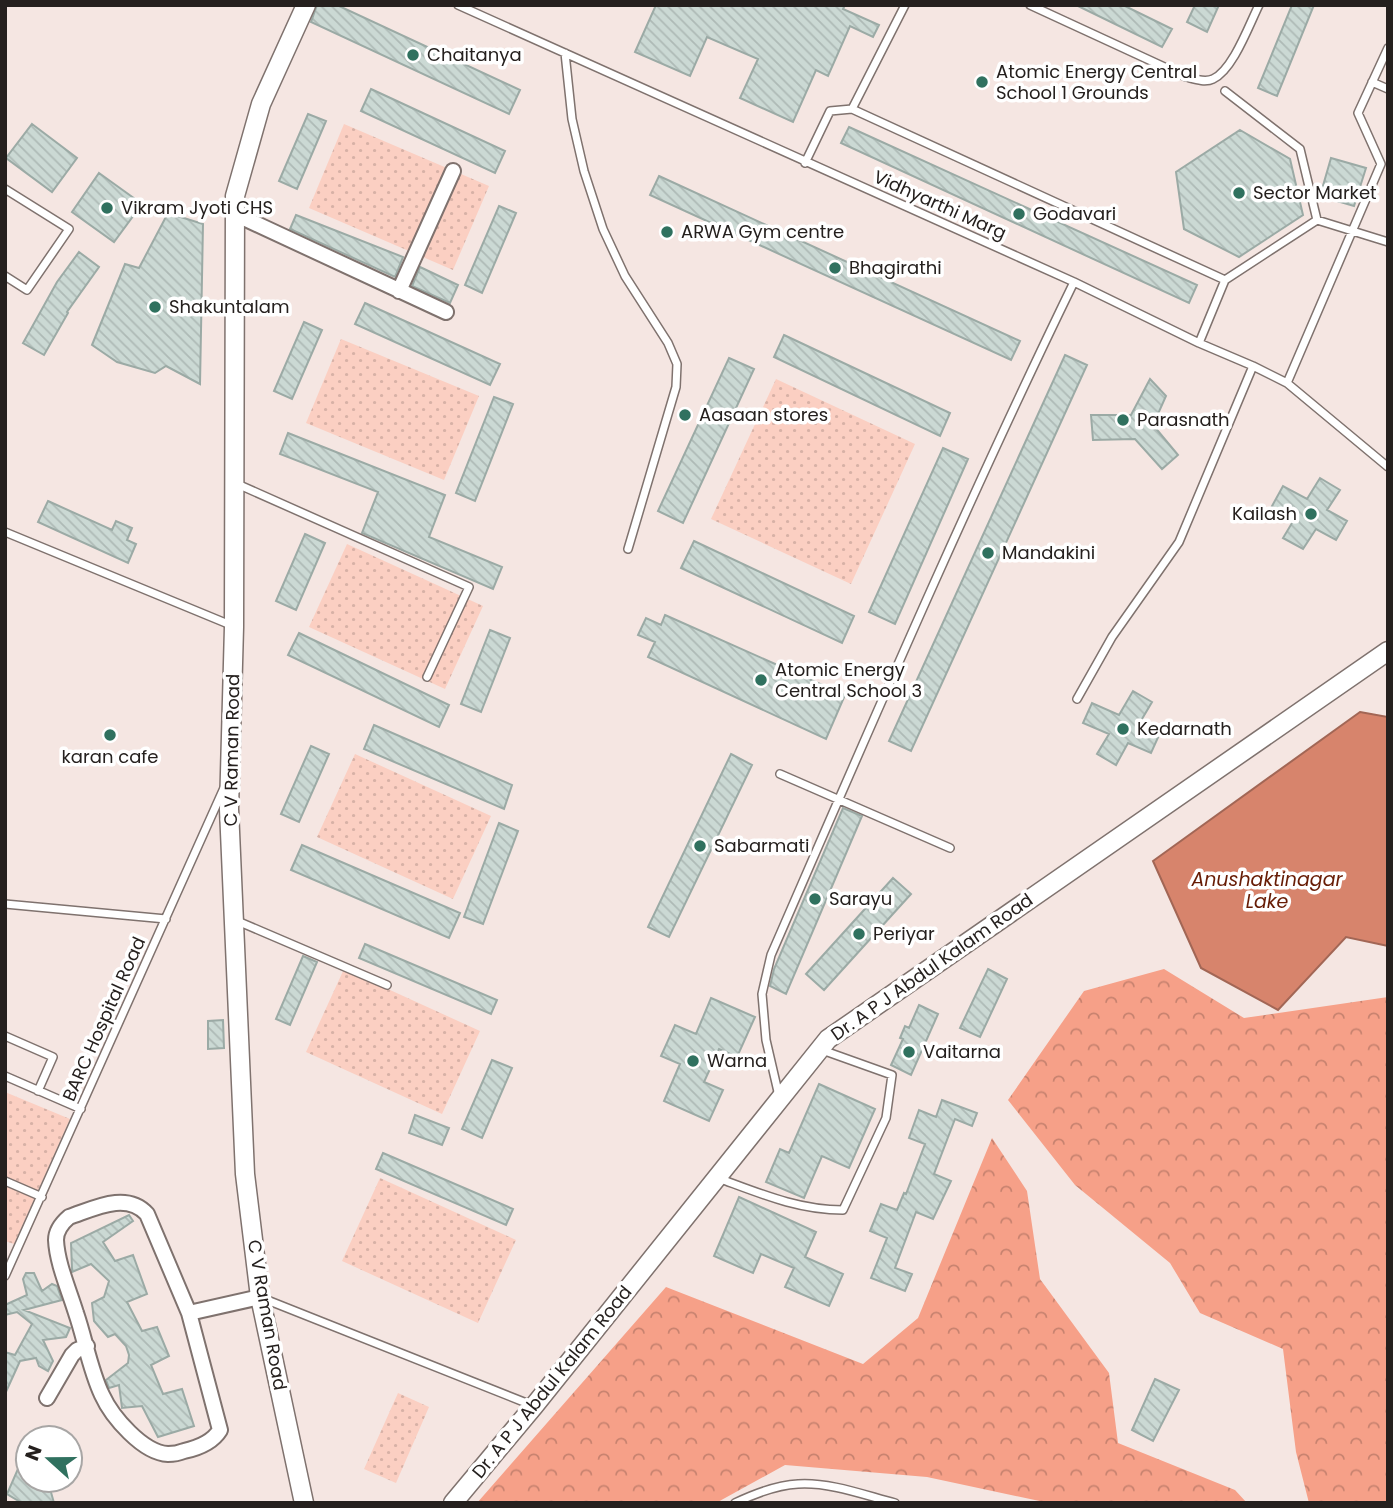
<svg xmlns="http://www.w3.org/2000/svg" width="1393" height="1508" viewBox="0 0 1393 1508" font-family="Poppins,sans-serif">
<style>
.grass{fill:url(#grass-dots)}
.forest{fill:url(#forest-crowns)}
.water{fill:#d7846c;stroke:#a26655;stroke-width:2}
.building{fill:url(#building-back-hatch);stroke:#9baaa5;stroke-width:2}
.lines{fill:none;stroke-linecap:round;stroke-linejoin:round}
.service-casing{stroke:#7f726e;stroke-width:10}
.minor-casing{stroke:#7f726e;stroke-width:18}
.tertiary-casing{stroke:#7f726e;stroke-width:21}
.service{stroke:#fff;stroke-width:7}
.minor{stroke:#fff;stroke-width:14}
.tertiary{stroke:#fff;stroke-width:18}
.poi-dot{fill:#30715f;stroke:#fff;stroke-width:2.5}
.labels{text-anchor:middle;stroke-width:7;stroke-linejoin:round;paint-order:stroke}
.poi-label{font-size:18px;fill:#25201e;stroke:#fff;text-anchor:start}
.street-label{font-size:18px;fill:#25201e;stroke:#fff}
.water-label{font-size:19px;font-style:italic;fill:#671c05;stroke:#fff}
</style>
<defs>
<pattern id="grass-dots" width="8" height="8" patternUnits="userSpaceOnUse" patternTransform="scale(1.75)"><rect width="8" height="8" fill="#fbcfc2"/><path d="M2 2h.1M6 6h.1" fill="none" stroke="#d7b1a6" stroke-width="1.8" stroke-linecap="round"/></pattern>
<pattern id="forest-crowns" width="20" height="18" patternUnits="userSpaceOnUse" patternTransform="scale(1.75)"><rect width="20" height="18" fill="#f6a088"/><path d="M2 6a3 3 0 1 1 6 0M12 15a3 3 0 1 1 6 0" fill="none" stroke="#c7826f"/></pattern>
<pattern id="building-back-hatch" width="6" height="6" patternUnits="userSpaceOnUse" patternTransform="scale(1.75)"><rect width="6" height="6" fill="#cbd9d4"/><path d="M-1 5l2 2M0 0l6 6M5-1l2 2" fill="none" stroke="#aebab6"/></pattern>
</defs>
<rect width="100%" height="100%" fill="#f5e6e2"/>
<path class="grass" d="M344,124L489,186L453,270L309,208Z
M341,339L479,396L444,480L306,423Z
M776,379L915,444L851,584L711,519Z
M347,544L483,606L445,689L309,627Z
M355,754L491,816L453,899L317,837Z
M344,969L480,1031L442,1114L306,1052Z
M5,1092L70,1119L14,1244L5,1241Z
M380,1178L516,1240L478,1323L342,1261Z
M398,1393L429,1407L396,1483L364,1469Z"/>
<path class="forest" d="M1164,969L1244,1018L1388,997V1503H1309L1296,1452L1283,1349L1200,1313L1170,1263L1075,1185L1008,1100L1084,991Z
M992,1138L1027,1191L1040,1279L1109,1373L1118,1443L1235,1490L1247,1503H1049L927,1477L785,1465L716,1503H477L666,1287L863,1364L918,1318Z"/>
<path class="water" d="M1360,712L1388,717V946L1346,937L1278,1010L1201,968L1153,861Z"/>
<path class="building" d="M317,5H337L520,90L509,114L311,22Z
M656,5H845L843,9L879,25L873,37L850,26L828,76L816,70L793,122L740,98L758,59L707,37L690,76L635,52Z
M1076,5H1123L1172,29L1162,47Z
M1195,5H1219L1207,32L1187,22Z
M1292,5H1314L1277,96L1258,88Z
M371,89L505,151L495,173L361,111Z
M308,114L326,121L297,189L279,181Z
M32,124L77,158L52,192L6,158Z
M849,127L1197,285L1189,303L841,143Z
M1240,130L1290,159L1303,215L1239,257L1184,229L1176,172Z
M1331,158L1366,168L1354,206L1320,196Z
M99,173L142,204L114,242L72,212Z
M659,176L1020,341L1011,360L650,195Z
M499,206L516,213L482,293L465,285Z
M168,213L203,224L200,384L166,366L155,373L117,362L92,345L125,264L139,268Z
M296,215L403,257L395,277L290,229Z
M79,252L99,267L67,312L68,313L44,355L23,343L57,282Z
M420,267L458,285L450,303L412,286Z
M365,303L500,364L490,385L355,324Z
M304,322L322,330L292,399L274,391Z
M784,335L950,413L940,436L774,357Z
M1065,355L1087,365L911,751L889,741Z
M729,358L754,369L683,523L658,511Z
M1150,379L1166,396L1153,425L1178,455L1162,469L1135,439L1093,440L1091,415H1131Z
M494,397L513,404L475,501L456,493Z
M288,433L445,495L429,537L502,567L493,589L362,533L378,492L280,454Z
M943,448L968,459L895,624L869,612Z
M1320,478L1340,490L1327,510L1347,521L1336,540L1316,529L1303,549L1283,538L1295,518L1272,506L1283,486L1307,499Z
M48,501L112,530L116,521L132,528L127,540L136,544L128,563L38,522Z
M305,534L325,543L296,610L276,601Z
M694,541L854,616L842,643L681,568Z
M665,615L845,695L826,739L648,657L655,642L638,635L646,618L661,625Z
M490,630L510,638L481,712L461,704Z
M299,633L449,705L439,727L288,655Z
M1133,691L1152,702L1139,724L1160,733L1151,753L1128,743L1116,765L1097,754L1109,734L1083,723L1092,703L1119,715Z
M374,725L512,785L504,809L364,749Z
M311,746L329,754L299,822L281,814Z
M731,754L752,765L669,937L648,927Z
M843,808L862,816L786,994L770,986L774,969Z
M499,823L518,831L483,924L464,917Z
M302,845L460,913L449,938L291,870Z
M893,878L911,894L824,990L806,974Z
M365,944L497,1000L491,1014L359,958Z
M303,956L317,962L290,1025L276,1019Z
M988,969L1007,979L980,1037L960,1028Z
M711,998L755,1017L737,1057L719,1049L704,1082L723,1090L709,1121L664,1101L680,1064L661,1056L675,1025L696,1034Z
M919,1005L938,1014L911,1075L891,1065L903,1039L900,1038L905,1026L909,1028Z
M223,1020L224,1048L208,1049V1021Z
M492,1060L512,1068L482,1138L462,1129Z
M819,1084L875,1109L849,1168L822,1156L804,1198L766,1182L780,1149L789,1153Z
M942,1100L977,1113L972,1126L955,1119L934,1174L951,1181L933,1219L916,1212L895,1268L912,1274L905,1291L871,1278L887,1238L870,1231L881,1204L897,1210L904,1193L906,1194L925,1144L909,1138L919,1110L936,1117Z
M415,1115L449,1128L442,1145L409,1133Z
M383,1153L513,1209L506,1225L376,1169Z
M739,1197L816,1232L805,1257L843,1274L829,1306L785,1287L794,1268L761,1254L753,1273L714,1256Z
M129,1215L133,1221L103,1242L115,1261L133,1255L147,1294L127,1302L142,1331L157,1327L169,1356L151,1365L163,1394L182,1389L194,1426L158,1437L142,1406L122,1408L119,1385L109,1388L106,1380L128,1363L129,1355L126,1346L115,1334L108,1337L94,1321L92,1303L104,1297L109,1281L91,1264L72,1272V1269L71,1243Z
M26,1273H34L42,1291L52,1284L57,1286L62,1300L24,1310L70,1328L66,1337L43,1340L53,1361L48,1371L39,1366L36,1358L20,1361L5,1394V1352L15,1355L32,1324L17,1312L5,1315V1305L27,1295L23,1279Z
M1155,1379L1179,1390L1153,1441L1132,1430Z
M28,1446V1480H43L49,1485L54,1503H22L7,1494Z"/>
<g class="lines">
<defs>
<path id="service" d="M458,5L1074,282L1199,343L1253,366L1287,383L1388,467
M1030,5L1186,77C1194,79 1205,83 1213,79C1233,70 1249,25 1259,5
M565,53L572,119L584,171L603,229L625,276L668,343L677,364L676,387L628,549
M1372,82L1388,89
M1225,91L1300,149L1317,220L1388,242
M852,109L1225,280
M805,163L830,111L852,109L905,5
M5,189L69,229L27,290L5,276
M1199,343L1225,280L1317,220
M1287,383L1381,164L1358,113L1388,48
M235,483L469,587L427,677
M5,532L233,626
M1077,699L1112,637L1179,542L1253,366
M780,774L950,848
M5,904L166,919
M235,920L387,985
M5,1036L53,1057L38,1091
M5,1076L81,1109
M779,1096L766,1040L762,994L771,955C869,730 966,504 1074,282
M718,1178C759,1193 798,1210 843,1210L886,1118L892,1075L822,1050
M5,1181L42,1197
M5,1276L224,788
M262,1298L534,1406
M735,1503C754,1494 777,1485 798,1484C830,1482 864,1495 895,1503"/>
<path id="minor" d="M235,214L446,312
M399,291L453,171
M189,1313L220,1430C212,1443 198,1448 184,1451C179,1453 173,1454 168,1454C143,1453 112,1417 102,1395C90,1370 85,1339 76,1313C69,1290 57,1263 56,1240C56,1230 62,1223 69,1217C93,1209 126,1191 147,1214L189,1313L260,1297
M47,1398L72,1355L77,1350L87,1346"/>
<path id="tertiary" d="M304,1503L260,1297L245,1174L229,809L234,627L235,196L261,104L306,5
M453,1503L534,1406L828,1039L1388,651"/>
</defs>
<use href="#service" class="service-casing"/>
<use href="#minor" class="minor-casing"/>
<use href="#tertiary" class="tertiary-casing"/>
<use href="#service" class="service"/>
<use href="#minor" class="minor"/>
<use href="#tertiary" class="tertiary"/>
</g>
<g class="poi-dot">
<circle cx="413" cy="55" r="7"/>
<circle cx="982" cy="82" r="7"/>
<circle cx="1239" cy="193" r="7"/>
<circle cx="107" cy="208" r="7"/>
<circle cx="1019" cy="214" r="7"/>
<circle cx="667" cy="232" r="7"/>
<circle cx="835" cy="268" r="7"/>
<circle cx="155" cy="307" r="7"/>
<circle cx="685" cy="415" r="7"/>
<circle cx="1123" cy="420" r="7"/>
<circle cx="1311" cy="514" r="7"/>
<circle cx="988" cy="553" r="7"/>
<circle cx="761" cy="680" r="7"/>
<circle cx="1123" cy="729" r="7"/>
<circle cx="110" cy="735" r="7"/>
<circle cx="700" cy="846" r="7"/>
<circle cx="815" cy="899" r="7"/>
<circle cx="859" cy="934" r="7"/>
<circle cx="909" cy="1052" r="7"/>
<circle cx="693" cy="1061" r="7"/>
</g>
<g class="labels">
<g class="poi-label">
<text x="427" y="61">Chaitanya</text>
<text x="996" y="78">Atomic Energy Central<tspan x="996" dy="21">School 1 Grounds</tspan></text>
<text x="1253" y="199">Sector Market</text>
<text x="121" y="214">Vikram Jyoti CHS</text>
<text x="1033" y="220">Godavari</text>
<text x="681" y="238">ARWA Gym centre</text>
<text x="849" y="274">Bhagirathi</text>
<text x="169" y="313">Shakuntalam</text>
<text x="699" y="421">Aasaan stores</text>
<text x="1137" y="426">Parasnath</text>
<text x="1297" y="520" text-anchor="end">Kailash</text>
<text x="1002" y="559">Mandakini</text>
<text x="775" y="676">Atomic Energy<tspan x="775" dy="21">Central School 3</tspan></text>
<text x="1137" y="735">Kedarnath</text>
<text x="110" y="763" text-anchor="middle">karan cafe</text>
<text x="714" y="852">Sabarmati</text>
<text x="829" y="905">Sarayu</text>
<text x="873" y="940">Periyar</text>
<text x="923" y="1058">Vaitarna</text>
<text x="707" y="1067">Warna</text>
</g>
<g class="street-label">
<text transform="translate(940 205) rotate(24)" y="6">Vidhyarthi Marg</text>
<text transform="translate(232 750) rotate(-89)" y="6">C V Raman Road</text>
<text transform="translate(932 967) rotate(-35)" y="6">Dr. A P J Abdul Kalam Road</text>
<text transform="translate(104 1019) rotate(-66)" y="6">BARC Hospital Road</text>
<text transform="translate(267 1315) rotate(80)" y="6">C V Raman Road</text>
<text transform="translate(552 1382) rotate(-51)" y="6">Dr. A P J Abdul Kalam Road</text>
</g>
<g class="water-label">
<text x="1267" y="886">Anushaktinagar<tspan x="1267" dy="22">Lake</tspan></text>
</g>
</g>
<rect width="1393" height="1508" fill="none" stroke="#25201e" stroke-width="14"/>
<g transform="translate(49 1459) rotate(291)"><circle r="33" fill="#ffffff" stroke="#a8a6a5" stroke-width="2"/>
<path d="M0-5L12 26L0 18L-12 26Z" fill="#30715f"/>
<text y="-10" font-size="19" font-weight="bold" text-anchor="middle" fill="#25201e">N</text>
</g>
</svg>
